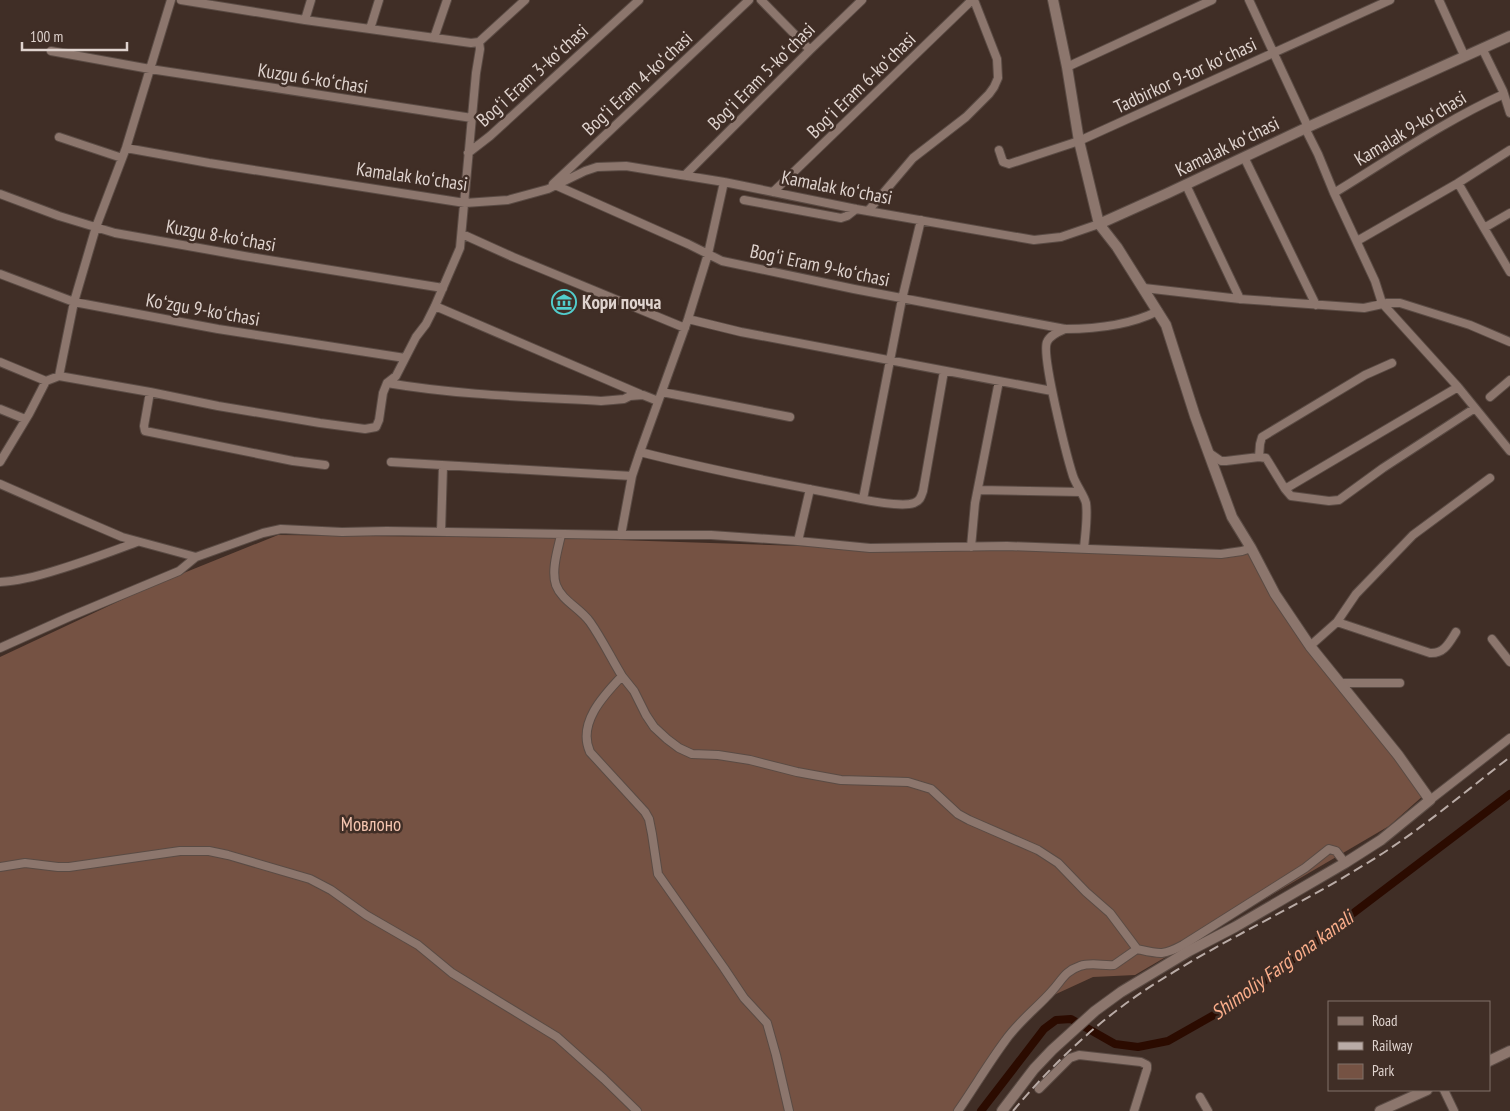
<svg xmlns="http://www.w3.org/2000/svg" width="1510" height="1111" viewBox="0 0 1510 1111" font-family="'PT Sans Narrow',sans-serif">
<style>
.green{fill:#755243}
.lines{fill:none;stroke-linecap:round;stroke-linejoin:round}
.canal{stroke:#2b0b00;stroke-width:8}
.minor-casing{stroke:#5a4b44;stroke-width:10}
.tertiary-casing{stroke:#5a4b44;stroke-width:12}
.minor{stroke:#8c766d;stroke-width:8}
.tertiary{stroke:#8c766d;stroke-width:10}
.rail{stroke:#b9aba6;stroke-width:2;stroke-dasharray:10 5;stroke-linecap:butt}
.labels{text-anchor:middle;stroke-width:5;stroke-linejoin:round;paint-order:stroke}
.street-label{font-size:19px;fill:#dfd3ce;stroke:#402e26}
.poi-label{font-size:19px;font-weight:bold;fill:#dfd3ce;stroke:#402e26;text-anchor:start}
.park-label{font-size:19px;fill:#f6c6b1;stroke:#402e26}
.water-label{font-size:20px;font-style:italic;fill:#fbae8b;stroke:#402e26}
</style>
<rect width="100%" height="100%" fill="#402e26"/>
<path class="green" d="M278,535L557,538L921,550L989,545L1249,553L1424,795L1389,826L1135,975L1093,977L1043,1000L1011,1027L957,1111H0V657L149,587Z"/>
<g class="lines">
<path class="canal" d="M981,1111L1044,1029L1056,1020L1071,1019L1115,1044L1138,1047L1168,1041L1235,1003L1510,794"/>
<defs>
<path id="minor" d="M181,0L305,20L471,43L479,42
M761,0L810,50
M1249,0L1308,127
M1439,0L1464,55
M305,20L311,0
M370,29L379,0
M434,38L447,0
M479,42L525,0
M1482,48L1503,91L1510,113
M51,51L150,69L472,118
M1067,67L1212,0
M1305,128L1318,154L1334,193L1375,281L1382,303L1458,387L1510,451
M59,137L122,158
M126,148L209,163L465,203L508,200L548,189L585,171L597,167L626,166L724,182L856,209L1034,240L1061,237L1099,224
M999,150L1003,162L1009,164L1079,141L1390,0
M468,153L490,136L639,0
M1244,157L1316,305
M685,175L810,50L862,0
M1458,183L1510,150
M553,184L749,0
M555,185L688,244L722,261L854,289L1065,329C1096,329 1130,325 1158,311
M1186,185L1240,299
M773,192L972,0
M1334,193C1390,159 1444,121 1504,94
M0,194L59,216L115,233L244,256L443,288
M744,200L841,218L847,216L856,209
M868,211L913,158L966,117L989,94L994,87L998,78L997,59L974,0
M1510,213L1484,228L1510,272
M462,234L513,257L685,328
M1357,241L1458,183L1484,228
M0,274L74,302L218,329L405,358
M1144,288L1240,299L1364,308L1387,303H1400L1470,325L1510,342
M435,306L640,394
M688,319L741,332L1052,391
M1065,329C1058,332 1050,335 1047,342C1041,355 1067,457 1073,476C1076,485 1084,495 1086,503C1088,517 1085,535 1084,549
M0,362L46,381
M59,376L150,392L218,406L320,423L365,429L376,427L379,420L383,393L387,383L396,376L416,337L426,324L435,306L460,248L476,73L480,49L479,42
M387,383C458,395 530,397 601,401L613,400L624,399L630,396L643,395L658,401
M150,392L144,426L145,431L293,461L325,465
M662,392L790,417
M1490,397L1510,380
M0,409L25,419
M640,452C707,469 777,483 846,496C861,499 900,508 914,503C920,501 921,497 923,491L944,371
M1208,452L1221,461H1226L1259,457L1266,458L1285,489L1458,387
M1259,457L1260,444L1262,437L1365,375L1392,363
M0,462L29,414L46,381L59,376L74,302L96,227L126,148L171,0
M391,462L632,476
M0,484L80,519L122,537L196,557L263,533L281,529L342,532L387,531L621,535H711L798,541L870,548L1007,546L1221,554L1242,551L1251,548
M1285,489L1291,496L1329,501L1339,500L1383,468L1475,408
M978,490L1080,492
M863,499L902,299L921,220
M441,532L443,466
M561,535C558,549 551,570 556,585C562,601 580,608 590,622C602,639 611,658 622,676
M621,535L632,476L640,452L688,319L708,254L724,182
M798,541L810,489
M971,547L975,503L999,381
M0,582C20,581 38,576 57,570C84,562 110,552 137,542
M1337,622L1430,653C1444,654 1449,643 1456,632
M1492,639L1510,662
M1310,646L1337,622L1356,594L1413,535L1490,478
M0,648L69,617L179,571L196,557
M1340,683H1400
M1430,800L1510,738
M0,867L25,863L58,867H69L180,851H209L228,855L310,879L331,890L366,915L418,945L452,973L557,1037L604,1079L637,1111
M1039,1089L1070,1058L1079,1055L1141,1062L1147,1065V1069L1134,1111
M1444,1090L1454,1111
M1200,1097L1208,1111
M789,1111L776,1055L767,1023L744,998L724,968L658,874L652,834L649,819L645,812L590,752C577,723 604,695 622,676L634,691L646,715L654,727L667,739L679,748L692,754L718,755L750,760L797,772L841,780L908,782L931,789L958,814L969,820L1038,850L1058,863L1086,892L1110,913L1137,949C1159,954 1163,956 1183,945L1305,868L1329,849L1336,851L1345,863
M958,1111C974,1088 988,1064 1005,1041C1018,1022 1037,1008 1052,991C1062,980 1065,971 1080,966C1092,962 1103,966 1114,965L1137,949"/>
<path id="tertiary" d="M1099,224L1168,193L1308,127L1510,36
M1489,1061L1510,1051
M1002,1111L1034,1069L1052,1050L1095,1011L1121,992L1189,951L1235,927L1345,863L1381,840L1430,800L1398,755L1310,646L1275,594L1251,548L1232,517L1195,416L1166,325L1117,247L1099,224L1079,141L1067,67L1053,0
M1380,1111L1427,1090"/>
</defs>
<use href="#minor" class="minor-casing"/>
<use href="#tertiary" class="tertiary-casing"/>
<use href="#minor" class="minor"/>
<use href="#tertiary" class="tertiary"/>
<path class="rail" d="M1013,1111C1054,1062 1102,1017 1156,983C1223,940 1296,907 1364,865C1416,834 1462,794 1510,757"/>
</g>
<defs>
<symbol id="museum-ring" viewBox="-11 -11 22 22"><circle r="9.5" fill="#402e26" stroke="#52cdcd" stroke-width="1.5"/><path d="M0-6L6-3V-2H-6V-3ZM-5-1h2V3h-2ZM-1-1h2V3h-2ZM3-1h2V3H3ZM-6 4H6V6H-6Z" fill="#52cdcd"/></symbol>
</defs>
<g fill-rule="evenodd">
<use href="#museum-ring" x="550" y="288" width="28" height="28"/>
</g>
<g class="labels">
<g class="street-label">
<text transform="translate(532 75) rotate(-42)" y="7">Bogʻi Eram 3-koʻchasi</text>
<text transform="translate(1185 75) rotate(-25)" y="7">Tadbirkor 9-tor koʻchasi</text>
<text transform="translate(761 76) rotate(-45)" y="7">Bogʻi Eram 5-koʻchasi</text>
<text transform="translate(313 78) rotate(9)" y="7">Kuzgu 6-koʻchasi</text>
<text transform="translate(637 83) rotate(-43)" y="7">Bogʻi Eram 4-koʻchasi</text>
<text transform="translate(861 85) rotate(-44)" y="7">Bogʻi Eram 6-koʻchasi</text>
<text transform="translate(1410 128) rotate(-31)" y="7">Kamalak 9-koʻchasi</text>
<text transform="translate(1227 146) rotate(-26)" y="7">Kamalak koʻchasi</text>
<text transform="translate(412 176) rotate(8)" y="7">Kamalak koʻchasi</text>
<text transform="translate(837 187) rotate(11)" y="7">Kamalak koʻchasi</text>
<text transform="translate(221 235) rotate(10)" y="7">Kuzgu 8-koʻchasi</text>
<text transform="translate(820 265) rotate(12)" y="7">Bogʻi Eram 9-koʻchasi</text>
<text transform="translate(203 309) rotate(10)" y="7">Koʻzgu 9-koʻchasi</text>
</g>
<g class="poi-label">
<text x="582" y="309">Кори почча</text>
</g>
<g class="park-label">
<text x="371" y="831">Мовлоно</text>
</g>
<g class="water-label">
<text transform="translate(1282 965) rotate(-36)" y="7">Shimoliy Fargʻona kanali</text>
</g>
</g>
<rect x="1328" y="1001" width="162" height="90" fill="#402e26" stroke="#807069"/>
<rect x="1338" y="1017" width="25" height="8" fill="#8c766d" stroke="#807069"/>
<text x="1372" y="1026" font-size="15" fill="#dfd3ce">Road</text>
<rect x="1338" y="1042" width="25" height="8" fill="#b9aba6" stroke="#807069"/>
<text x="1372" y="1051" font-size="15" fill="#dfd3ce">Railway</text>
<rect x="1338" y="1064" width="25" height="15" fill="#755243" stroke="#807069"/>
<text x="1372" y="1076" font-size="15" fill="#dfd3ce">Park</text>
<path d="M22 42v8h105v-8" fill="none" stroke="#dfd3ce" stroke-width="2.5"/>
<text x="30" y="42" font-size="15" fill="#dfd3ce" stroke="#402e26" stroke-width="4" paint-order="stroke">100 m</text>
</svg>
